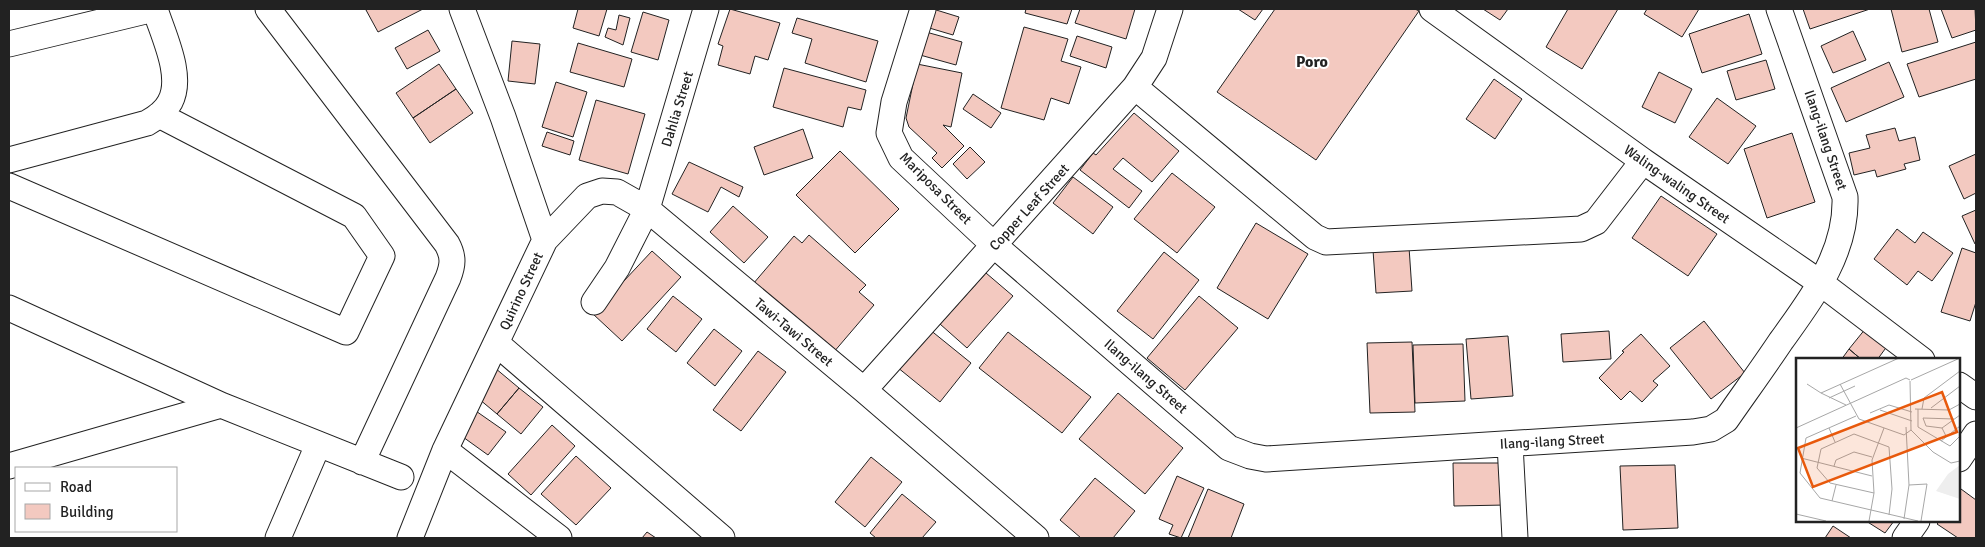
<svg xmlns="http://www.w3.org/2000/svg" width="1985" height="547" viewBox="0 0 1985 547" font-family="Signika,sans-serif">
<style>
.building{fill:#f3c9c0;stroke:#222}
.lines{fill:none;stroke-linecap:round;stroke-linejoin:round}
.minor-casing{stroke:#222;stroke-width:27}
.minor{stroke:#fff;stroke-width:25}
.labels{text-anchor:middle;stroke-width:4;stroke-linejoin:round;paint-order:stroke}
.street-label{font-size:14px;fill:#222;stroke:#fff}
.quarter-label{font-size:16px;font-weight:bold;fill:#222;stroke:#fff}
.inset-road{fill:none;stroke:#a7a7a7;stroke-width:1}
.view{fill:#e8590c;fill-opacity:0.15;stroke:#e8590c;stroke-width:2.5}
.inset-edge{fill:none;stroke:#222;stroke-width:2.5}
</style>
<rect width="100%" height="100%" fill="#fff"/>
<path class="building" d="M368,9H423L378,32L366,10Z
M578,9H607L599,36L573,28Z
M730,9L780,23L768,60L755,56L750,74L718,65L723,46L718,44Z
M933,9L959,17L953,35L926,27Z
M1026,9H1072L1067,24L1025,13Z
M1080,9H1135L1126,39L1075,23Z
M1238,9H1263L1255,20Z
M1275,9H1415L1419,11L1316,160L1217,92Z
M1483,9H1508L1500,20Z
M1568,9H1618L1582,69L1546,47Z
M1647,9H1699L1682,37L1644,14Z
M1803,9H1870L1810,29Z
M1891,9H1929L1938,42L1902,52Z
M1941,9H1975L1976,30L1952,38Z
M643,12L669,20L658,60L631,52Z
M1749,14L1762,54L1702,73L1689,34Z
M619,15L630,18L623,45L605,37L608,28L616,30Z
M797,18L878,41L866,82L805,63L812,39L792,33Z
M1024,27L1068,39L1061,61L1081,67L1069,104L1051,98L1044,120L1001,108Z
M428,30L440,51L407,69L395,48Z
M1853,31L1866,60L1833,73L1821,46Z
M926,32L962,42L956,65L920,55Z
M1077,36L1112,47L1106,68L1070,56Z
M512,41L540,44L535,84L508,81Z
M1976,42V79L1919,97L1907,64Z
M578,43L632,59L624,87L570,72Z
M1766,60L1775,89L1736,100L1727,71Z
M1889,62L1904,97L1846,122L1831,88Z
M439,64L456,89L413,118L396,93Z
M917,64L962,73L951,127L943,125L964,146L942,168L932,158L937,153L909,127L906,118Z
M784,68L866,90L861,110L848,107L843,127L773,107Z
M1659,72L1692,89L1675,123L1642,107Z
M1494,79L1522,99L1495,139L1466,119Z
M556,82L587,92L573,137L542,127Z
M456,89L473,113L430,143L413,118Z
M973,94L1001,113L991,128L963,109Z
M1717,98L1756,126L1728,164L1689,137Z
M596,100L645,114L628,174L579,160Z
M1134,113L1179,151L1152,182L1123,158L1113,169L1142,191L1129,208L1080,170L1093,153L1096,155Z
M1895,128L1899,141L1915,137L1920,160L1904,164L1906,169L1877,177L1875,170L1854,175L1849,153L1870,148L1866,135Z
M803,129L813,158L764,175L754,147Z
M547,132L574,141L570,155L542,146Z
M1792,133L1815,202L1767,218L1744,149Z
M970,147L985,162L967,179L953,164Z
M840,151L899,209L855,253L796,195Z
M1976,154V193L1964,199L1949,166Z
M689,162L743,187L739,197L721,187L708,212L672,194Z
M1172,173L1215,207L1177,253L1134,219Z
M1073,177L1113,207L1093,234L1053,203Z
M1661,196L1717,234L1688,276L1632,238Z
M733,206L768,237L744,263L710,232Z
M1976,210V243L1975,244L1962,216Z
M1256,223L1308,254L1268,319L1217,288Z
M1897,229L1915,243L1923,232L1953,253L1932,281L1918,271L1907,285L1874,259Z
M809,235L866,285L859,292L874,305L833,353L753,284L794,236L802,243Z
M1409,247L1412,291L1376,293L1373,250Z
M1962,248L1976,253V302L1970,321L1941,312Z
M652,251L681,277L622,341L593,314Z
M1164,252L1199,280L1153,339L1117,311Z
M986,273L1013,296L967,348L940,324Z
M673,296L702,319L676,352L647,329Z
M1199,296L1238,328L1185,390L1147,358Z
M1704,321L1745,373L1711,399L1670,348Z
M1866,328L1888,345L1877,360H1862L1849,349Z
M714,329L742,351L715,386L687,363Z
M929,329L971,363L940,402L897,367Z
M1609,331L1611,359L1563,362L1561,334Z
M1008,332L1091,397L1062,433L979,368Z
M1641,334L1670,366L1653,381L1658,385L1642,402L1630,391L1621,400L1599,378L1624,352L1622,351Z
M1508,336L1513,396L1471,399L1466,339Z
M1412,342L1415,412L1370,413L1367,343Z
M1463,344L1465,401L1415,403L1413,345Z
M1849,349L1862,360H1841Z
M758,351L786,372L741,431L713,410Z
M495,368L519,388L497,414L473,394Z
M519,388L543,407L521,434L497,414Z
M1118,393L1183,448L1145,494L1079,439Z
M473,409L506,432L488,455L456,432Z
M552,425L575,446L531,495L508,474Z
M576,456L611,488L576,525L541,494Z
M871,457L902,482L865,527L835,502Z
M1453,463H1505L1506,505L1454,506Z
M1675,465L1678,528L1623,530L1620,466Z
M1177,476L1204,488L1181,538L1169,534L1173,525L1159,519Z
M1095,478L1135,511L1113,538H1081L1060,520Z
M1208,489L1244,504L1231,538H1188Z
M1961,489L1976,500V538H1958L1937,524L1940,521H1959V493Z
M902,494L936,522L922,538H876L870,533Z
M1866,521H1894L1885,533Z
M1833,526L1851,538H1825Z
M647,532L656,538H642Z"/>
<g class="lines">
<defs>
<path id="minor" d="M268,9L447,244C454,257 453,265 448,278L362,462
M462,9L503,117L545,240
M923,9L894,102L889,133L901,158L995,246L1229,448L1250,456L1266,459L1693,432L1711,429L1726,420C1744,394 1763,368 1781,341C1812,298 1847,253 1845,197L1779,9
M1432,9L1643,161L1822,284L1922,360
M9,44L154,9
M1135,87L1315,237L1326,242L1581,229L1596,222L1643,161
M9,160L147,123C156,118 165,112 170,102C184,76 163,35 155,9
M9,186L346,332L382,256L354,216L159,115
M594,302L617,268L647,209L706,9
M9,308L221,405L401,477
M496,343L722,538
M1959,385L1976,397
M864,390L1135,87L1154,58L1170,9
M1510,444L1515,538
M445,450L559,538
M1959,459L1976,434
M9,466L221,405
M278,538L318,445
M410,538L445,450L545,240L587,196L602,191L617,192L647,209L864,390L1036,538
M1905,538L1917,521"/>
</defs>
<use href="#minor" class="minor-casing"/>
<use href="#minor" class="minor"/>
</g>
<g class="labels">
<g class="street-label">
<text transform="translate(677 109) rotate(-73)" y="5">Dahlia Street</text>
<text transform="translate(1826 140) rotate(71)" y="5">Ilang-ilang Street</text>
<text transform="translate(1677 184) rotate(35)" y="5">Waling-waling Street</text>
<text transform="translate(936 188) rotate(45)" y="5">Mariposa Street</text>
<text transform="translate(1029 207) rotate(-48)" y="5">Copper Leaf Street</text>
<text transform="translate(521 291) rotate(-65)" y="5">Quirino Street</text>
<text transform="translate(794 332) rotate(40)" y="5">Tawi-Tawi Street</text>
<text transform="translate(1146 376) rotate(41)" y="5">Ilang-ilang Street</text>
<text transform="translate(1552 441) rotate(-3)" y="5">Ilang-ilang Street</text>
</g>
<g class="quarter-label">
<text x="1312" y="67">Poro</text>
</g>
</g>
<g transform="translate(1796 358)">
<rect width="164" height="164" fill="#fff"/>
<path d="M164,107V141L140,133L152,116Z" fill="#eee"/>
<path class="inset-road" d="M115,22L164,0M114,23L115,72L137,94L155,105L164,103M11,26L25,35L103,0M44,26L63,61L108,77L115,72M25,35L50,47M33,40L59,28M135,50L164,28M119,51L153,52L164,46M122,51V69L154,88L164,78M126,51L128,40L164,13M84,52L116,63M74,55L93,47L116,54M60,58L10,80L4,115L24,140L122,163M0,70L110,20L114,22M33,70L39,84M146,70L130,68L127,60L158,61M150,78L146,70L164,57M145,83L164,68M5,100L76,118M38,108L40,102L58,94L76,99M113,127L131,126L125,163M78,135L34,125L21,110L25,91L58,76L93,89L96,131L93,157M36,143L40,127M0,156L30,163M108,161L113,127L110,69M73,163L78,135L76,102L88,70"/>
<path class="view" d="M146,34L161,74L17,129L2,90Z"/>
<rect width="164" height="164" class="inset-edge"/>
</g>
<rect width="1985" height="547" fill="none" stroke="#222222" stroke-width="20"/>
<rect x="15" y="467" width="162" height="65" fill="#ffffff" stroke="#a7a7a7"/>
<rect x="25" y="483" width="25" height="8" fill="#ffffff" stroke="#a7a7a7"/>
<text x="60" y="492" font-size="15" fill="#222222">Road</text>
<rect x="25" y="504" width="25" height="15" fill="#f3c9c0" stroke="#a7a7a7"/>
<text x="60" y="517" font-size="15" fill="#222222">Building</text>
</svg>
